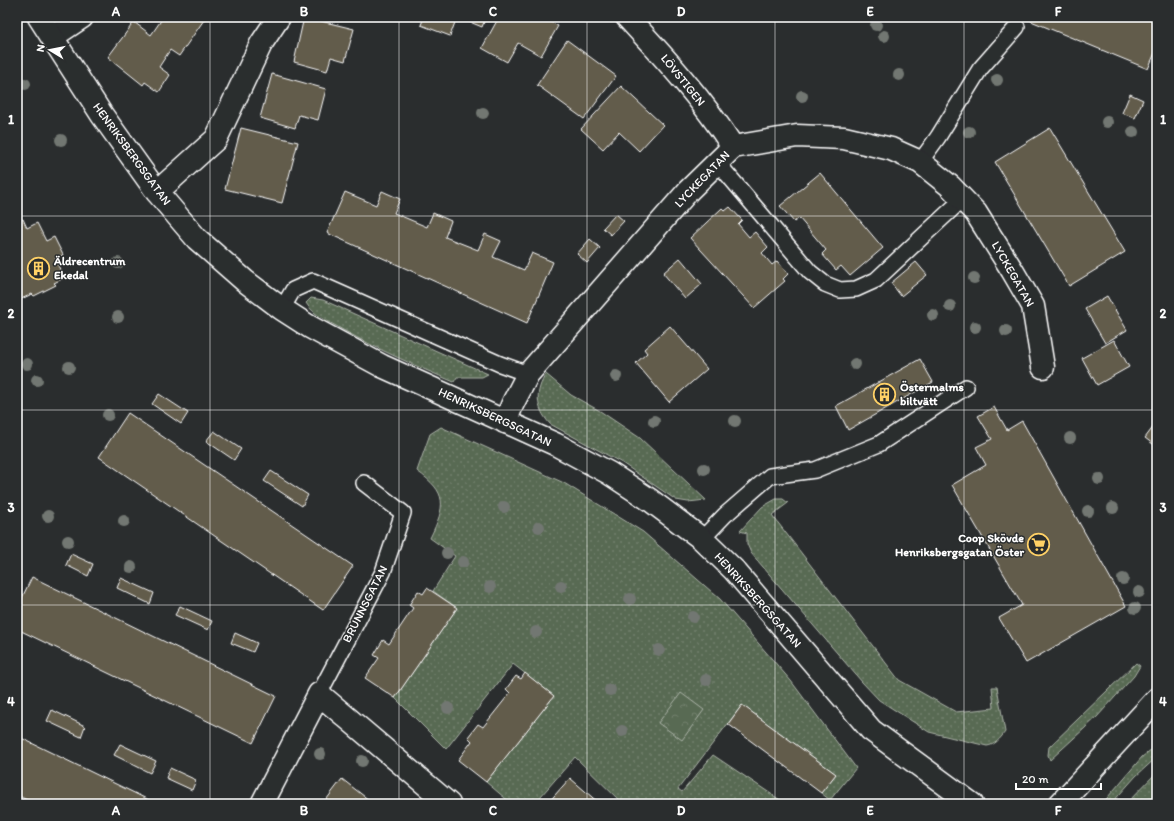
<svg xmlns="http://www.w3.org/2000/svg" width="1174" height="821" viewBox="0 0 1174 821" font-family="Itim,sans-serif">
<style>
.grass{fill:url(#grass-dots);stroke:#acb4a9}
.park{fill:url(#park-crowns);stroke:#acb4a9}
.building{fill:#625b4b;stroke:#fff}
.lines{fill:none;stroke-linecap:round;stroke-linejoin:round}
.service-casing{stroke:#fff;stroke-width:18}
.minor-casing{stroke:#fff;stroke-width:25}
.secondary-casing{stroke:#fff;stroke-width:25}
.service{stroke:#2a2d2e;stroke-width:15}
.minor{stroke:#2a2d2e;stroke-width:22}
.secondary{stroke:#2a2d2e;stroke-width:22}
.tree{fill:#727772}
.grid{fill:none;stroke:#fff;stroke-width:1;stroke-opacity:0.55}
.labels{text-anchor:middle;stroke-width:3;stroke-linejoin:round;paint-order:stroke}
.street-label{font-size:12px;fill:#fff;stroke:#2a2d2e}
.poi-label{font-size:12px;font-weight:bold;fill:#fff;stroke:#2a2d2e;text-anchor:start}
.neatline{fill:none;stroke:#fff;stroke-width:1.5}
.grid-label{font-size:13px;text-anchor:middle;font-weight:bold;fill:#fff}
</style>
<defs>
<pattern id="grass-dots" width="8" height="8" patternUnits="userSpaceOnUse"><rect width="8" height="8" fill="#596a53"/><path d="M2 2h.1M6 6h.1" fill="none" stroke="#72806d" stroke-width="1.8" stroke-linecap="round"/></pattern>
<pattern id="park-crowns" width="20" height="18" patternUnits="userSpaceOnUse"><rect width="20" height="18" fill="#596a53"/><path d="M2 6a3 3 0 1 1 6 0M12 15a3 3 0 1 1 6 0" fill="none" stroke="#72806d"/></pattern>
</defs>
<rect width="100%" height="100%" fill="#2a2d2e"/>
<filter id="ink" filterUnits="userSpaceOnUse"><feTurbulence type="fractalNoise" baseFrequency=".025" numOctaves="2"/><feDisplacementMap in="SourceGraphic" scale="8" xChannelSelector="R" yChannelSelector="G"/><feConvolveMatrix kernelMatrix="1 2 1 2 8 2 1 2 1" color-interpolation-filters="sRGB"/></filter>
<g filter="url(#ink)">
<path class="grass" d="M311,298L323,300L488,374L482,377H457L454,382C416,366 379,350 343,330C330,322 314,316 306,303Z
M546,374L571,395L600,411L640,438L706,500L688,502L676,500L622,463L550,424C535,407 535,392 546,374Z
M441,427L564,483L643,532L720,599L791,681L856,768L830,800L821,793L836,774L742,705L678,789L682,792L713,755L786,804H623L575,757L534,804H512L486,782L554,696L513,664L446,749L395,698L457,608L433,591L455,556L430,538C446,505 448,493 417,471L430,434Z
M776,499H783L788,503L772,515L899,680L956,712L994,708L992,687H997L1005,732C1000,739 995,745 987,746L929,732L879,700L862,682L751,553L747,544V533L740,531L762,507Z
M1136,663L1140,666L1134,676L1097,717L1050,760L1048,755L1049,747Z
M1157,745V757L1136,776L1111,804H1102L1142,757Z
M1157,772V804H1126Z"/>
<path class="park" d="M681,693L704,710L682,740L658,723Z"/>
<path class="building" d="M159,17H206L179,56L170,50L159,67L170,75L159,92L145,82L143,85L108,57L134,22L151,35L162,19Z
M304,17L354,29L345,61L331,57L327,71L294,62Z
M424,17H457L450,36L421,25Z
M458,17H486L482,27Z
M499,17H542L558,26L541,56L518,43L507,62L482,48Z
M1033,17H1157V48L1148,69L1031,21Z
M567,40L616,76L584,119L537,85Z
M272,74L326,89L318,120L299,115L295,128L260,118Z
M621,86L663,125L639,151L619,132L603,149L581,129Z
M1130,94L1143,100L1135,118L1122,113Z
M241,128L298,142L282,203L225,189Z
M1050,128L1125,252L1069,286L995,162Z
M820,173L883,248L850,276L841,266L836,270L822,254L826,250L799,218L794,222L780,206Z
M382,191L400,199L394,213L427,227L433,213L451,221L445,237L478,250L485,234L501,241L493,257L524,270L532,253L553,262L527,323L327,233L345,192L376,205Z
M730,207L742,220L738,224L749,237L755,232L768,247L762,253L772,265L777,261L788,274L783,279L785,281L754,308L690,238L722,208L725,211Z
M616,214L624,221L611,235L603,228Z
M23,219L27,228L37,223L46,241L54,237L63,255L55,259L64,278L54,283L56,285L34,296L32,294L17,301V222Z
M590,239L600,248L587,263L577,254Z
M680,258L702,284L685,299L663,273Z
M916,262L927,275L901,296L891,283Z
M1107,296L1127,330L1105,343L1085,309Z
M670,326L707,369L669,402L636,363L647,353L644,349Z
M1114,340L1129,367L1097,385L1082,358Z
M920,359L933,382L848,430L836,406Z
M159,394L188,413L181,424L152,404Z
M994,407L1007,430L1022,421L1126,606L1026,663L999,618L1022,605L952,485L986,465L976,447L992,439L978,416Z
M128,413L353,566L323,610L99,457Z
M1157,422V447L1145,438Z
M214,431L241,449L234,460L206,441Z
M271,471L308,495L302,506L264,481Z
M71,554L93,564L88,576L66,565Z
M32,577L276,696L253,743L17,629V608Z
M121,578L154,593L150,604L117,588Z
M427,588L457,608L395,698L365,678L379,658L374,655L383,640L389,644L413,608L409,605L418,591L423,594Z
M180,606L212,621L208,630L175,615Z
M235,633L257,643L253,652L231,643Z
M525,673L554,696L486,782L458,760L472,741L468,737L478,724L483,727L510,693L506,689L516,676L521,679Z
M742,705L836,774L821,793L728,724Z
M52,710L85,726L81,737L47,721Z
M17,736L157,804H35L17,795Z
M120,744L156,761L150,773L114,755Z
M170,768L196,780L192,790L166,778Z
M570,778L600,804H547Z
M342,779L374,804H323Z"/>
<g class="lines">
<defs>
<path id="service" d="M717,162L810,272L825,284L840,290L856,289L876,280L953,208L964,200
M920,162L938,137L980,69L1017,27
M282,309L293,290L313,281L500,364L528,374
M702,539L725,515L770,476L815,470L879,444L966,387
M319,694L383,572L403,513L364,483"/>
<path id="minor" d="M627,17C665,58 703,100 733,147
M52,37L82,17
M157,192L216,139L261,44L279,17
M505,422L513,403L528,374L689,190L733,147L797,136L844,138L891,149L920,162L950,186L976,213L1012,270L1033,306L1043,367
M262,804L319,694L449,804"/>
<path id="secondary" d="M39,17L102,115L157,192L197,239L245,281L282,309L310,327L382,366L555,444L609,473L650,500L702,539L734,570L871,730L972,804
M1060,804L1157,699"/>
</defs>
<use href="#service" class="service-casing"/>
<use href="#minor" class="minor-casing"/>
<use href="#secondary" class="secondary-casing"/>
<use href="#service" class="service"/>
<use href="#minor" class="minor"/>
<use href="#secondary" class="secondary"/>
</g>
<g class="tree">
<circle cx="876" cy="25" r="6"/>
<circle cx="884" cy="36" r="6"/>
<circle cx="899" cy="75" r="6"/>
<circle cx="997" cy="80" r="6"/>
<circle cx="25" cy="84" r="6"/>
<circle cx="802" cy="96" r="6"/>
<circle cx="483" cy="113" r="6"/>
<circle cx="1107" cy="122" r="6"/>
<circle cx="969" cy="132" r="6"/>
<circle cx="1133" cy="132" r="6"/>
<circle cx="61" cy="140" r="6"/>
<circle cx="118" cy="263" r="6"/>
<circle cx="974" cy="278" r="6"/>
<circle cx="950" cy="306" r="6"/>
<circle cx="933" cy="315" r="6"/>
<circle cx="118" cy="317" r="6"/>
<circle cx="975" cy="327" r="6"/>
<circle cx="1006" cy="331" r="6"/>
<circle cx="27" cy="364" r="6"/>
<circle cx="855" cy="364" r="6"/>
<circle cx="69" cy="367" r="6"/>
<circle cx="616" cy="376" r="6"/>
<circle cx="37" cy="380" r="6"/>
<circle cx="108" cy="415" r="6"/>
<circle cx="654" cy="421" r="6"/>
<circle cx="735" cy="421" r="6"/>
<circle cx="1070" cy="438" r="6"/>
<circle cx="704" cy="469" r="6"/>
<circle cx="1099" cy="479" r="6"/>
<circle cx="504" cy="507" r="6"/>
<circle cx="1113" cy="508" r="6"/>
<circle cx="1088" cy="511" r="6"/>
<circle cx="48" cy="516" r="6"/>
<circle cx="124" cy="521" r="6"/>
<circle cx="539" cy="527" r="6"/>
<circle cx="68" cy="541" r="6"/>
<circle cx="447" cy="553" r="6"/>
<circle cx="463" cy="562" r="6"/>
<circle cx="131" cy="567" r="6"/>
<circle cx="1123" cy="579" r="6"/>
<circle cx="561" cy="586" r="6"/>
<circle cx="490" cy="587" r="6"/>
<circle cx="1139" cy="592" r="6"/>
<circle cx="630" cy="599" r="6"/>
<circle cx="1135" cy="608" r="6"/>
<circle cx="693" cy="617" r="6"/>
<circle cx="536" cy="632" r="6"/>
<circle cx="659" cy="650" r="6"/>
<circle cx="706" cy="680" r="6"/>
<circle cx="610" cy="690" r="6"/>
<circle cx="448" cy="708" r="6"/>
<circle cx="622" cy="731" r="6"/>
<circle cx="320" cy="754" r="6"/>
<circle cx="362" cy="761" r="6"/>
</g>
</g>
<path class="grid" d="M210,17V804M399,17V804M587,17V804M775,17V804M964,17V804M17,216H1157M17,410H1157M17,605H1157"/>
<defs>
<symbol id="building-ring" viewBox="-11 -11 22 22"><circle r="9.5" fill="#2a2d2e" stroke="#ffd166" stroke-width="1.5"/><path d="M-4-6H4V6H1V3H-1V6H-4ZM-2.5-4.3h1.7v1.8h-1.7ZM.8-4.3h1.7v1.8H.8ZM-2.5-1h1.7V.8h-1.7ZM.8-1h1.7V.8H.8Z" fill="#ffd166"/></symbol>
<symbol id="supermarket-ring" viewBox="-11 -11 22 22"><circle r="9.5" fill="#2a2d2e" stroke="#ffd166" stroke-width="1.5"/><path d="M-6-5.5h2.5l.6 2H6L4.5 2H-2.5L-4.4-4H-6ZM-1.5 3.2a1.3 1.3 0 1 0 .1 0ZM3 3.2a1.3 1.3 0 1 0 .1 0Z" fill="#ffd166"/></symbol>
</defs>
<g fill-rule="evenodd">
<use href="#building-ring" x="26" y="256" width="25" height="25"/>
<use href="#building-ring" x="872" y="382" width="25" height="25"/>
<use href="#supermarket-ring" x="1026" y="532" width="25" height="25"/>
</g>
<g class="labels">
<g class="street-label">
<text transform="translate(683 80) rotate(51)" y="4">LÖVSTIGEN</text>
<text transform="translate(132 154) rotate(54)" y="4">HENRIKSBERGSGATAN</text>
<text transform="translate(702 179) rotate(-46)" y="4">LYCKEGATAN</text>
<text transform="translate(1013 274) rotate(60)" y="4">LYCKEGATAN</text>
<text transform="translate(495 417) rotate(25)" y="4">HENRIKSBERGSGATAN</text>
<text transform="translate(758 600) rotate(48)" y="4">HENRIKSBERGSGATAN</text>
<text transform="translate(365 604) rotate(-63)" y="4">BRUNNSGATAN</text>
</g>
<g class="poi-label">
<text x="54" y="265">Äldrecentrum<tspan x="54" dy="14">Ekedal</tspan></text>
<text x="900" y="391">Östermalms<tspan x="900" dy="14">biltvätt</tspan></text>
<text x="1024" y="542" text-anchor="end">Coop Skövde<tspan x="1024" dy="14">Henriksbergsgatan Öster</tspan></text>
</g>
</g>
<rect width="1174" height="821" fill="none" stroke="#2a2d2e" stroke-width="44"/>
<g transform="translate(50 50) rotate(280)" stroke="#2a2d2e" stroke-width="3" paint-order="stroke">
<path d="M0-3L7 15L0 10L-7 15Z" fill="#ffffff"/>
<text y="-6" font-size="11" font-weight="bold" text-anchor="middle" fill="#ffffff">N</text>
</g>
<path d="M1016 783v6h85v-6" fill="none" stroke="#ffffff" stroke-width="2"/>
<text x="1022" y="783" font-size="12" fill="#ffffff" stroke="#2a2d2e" stroke-width="3" paint-order="stroke">20 m</text>
<rect x="22" y="22" width="1130" height="777" class="neatline"/>
<g class="grid-label">
<text x="116" y="16">A</text>
<text x="304" y="16">B</text>
<text x="493" y="16">C</text>
<text x="681" y="16">D</text>
<text x="870" y="16">E</text>
<text x="1058" y="16">F</text>
<text x="11" y="124">1</text>
<text x="1163" y="124">1</text>
<text x="11" y="318">2</text>
<text x="1163" y="318">2</text>
<text x="11" y="512">3</text>
<text x="1163" y="512">3</text>
<text x="11" y="706">4</text>
<text x="1163" y="706">4</text>
<text x="116" y="815">A</text>
<text x="304" y="815">B</text>
<text x="493" y="815">C</text>
<text x="681" y="815">D</text>
<text x="870" y="815">E</text>
<text x="1058" y="815">F</text>
</g>
</svg>
